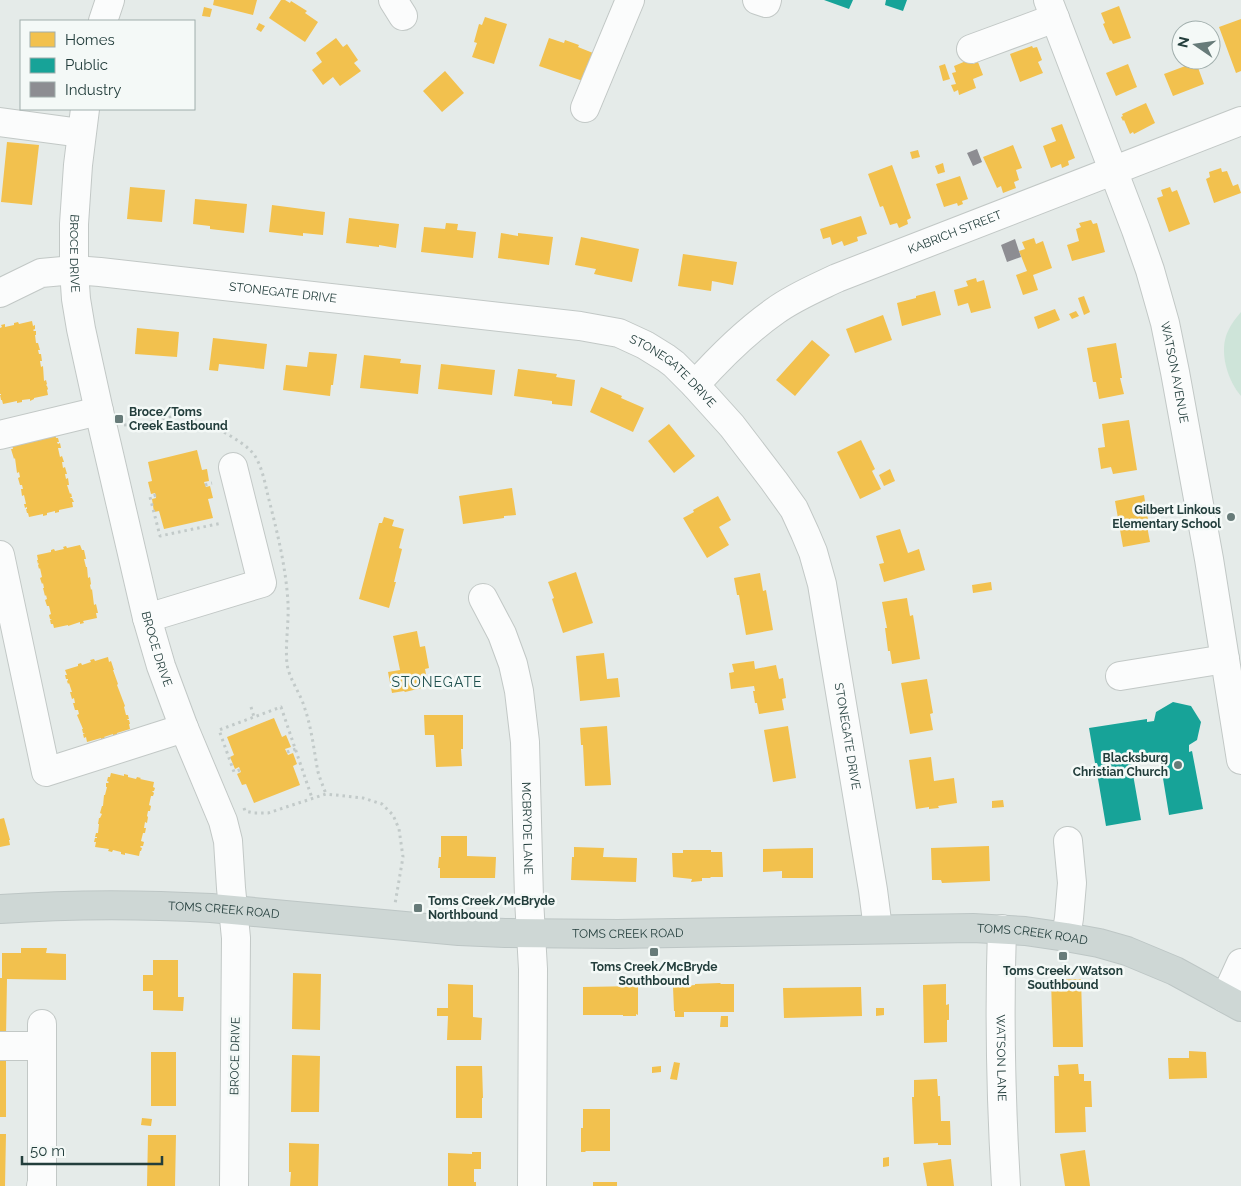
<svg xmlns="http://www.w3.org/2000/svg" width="1241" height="1186" viewBox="0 0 1241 1186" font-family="Raleway,sans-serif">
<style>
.green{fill:#cee4d9}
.homes{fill:#f2c14e}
.public{fill:#17a398}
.industry{fill:#8d8d92}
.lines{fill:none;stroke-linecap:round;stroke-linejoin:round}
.minor-casing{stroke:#c2c8c6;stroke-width:30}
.major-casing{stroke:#bdc6c5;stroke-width:30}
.path{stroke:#c2cac9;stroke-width:3;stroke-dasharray:2.5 4;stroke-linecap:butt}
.minor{stroke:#fbfcfc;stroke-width:28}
.major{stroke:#ced7d5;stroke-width:28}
.poi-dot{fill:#677b79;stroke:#f4f9f7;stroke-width:2}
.labels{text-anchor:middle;stroke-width:5;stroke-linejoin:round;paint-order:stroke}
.street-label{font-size:12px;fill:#233e3c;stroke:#f4f9f7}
.poi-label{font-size:12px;font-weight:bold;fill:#233e3c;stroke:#f4f9f7;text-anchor:start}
.neighbourhood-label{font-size:14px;letter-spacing:1px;fill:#1f504e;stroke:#f4f9f7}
</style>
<rect width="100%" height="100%" fill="#e5ebe9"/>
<path class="green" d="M1241,312V396C1228,381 1220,355 1226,336C1229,327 1235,319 1241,312Z"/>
<path class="homes" d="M214,0H257L253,15L213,5Z
M281,0H285L290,3L291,1L307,11L305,13L318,22L305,42L269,18Z
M1119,6L1131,38L1113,44L1111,40L1110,41L1103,24L1105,23L1101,13Z
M204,7L212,9L210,17L202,16Z
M485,17L507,24L494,64L472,57L477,43L474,42L479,24L482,25Z
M1241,19V71L1236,73L1219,27Z
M259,23L265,26L261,32L256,29Z
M336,38L343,47L347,44L358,60L354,63L361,71L340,86L333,77L323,85L312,70L322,62L316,53Z
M549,38L564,43L565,40L579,45L578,47L593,53L583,81L539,66Z
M1032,46L1033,48L1037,47L1042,60L1038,62L1043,73L1020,82L1010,54Z
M971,59L973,64L978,62L983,75L973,79L976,88L959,95L958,90L954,92L951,85L956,84L952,73L956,72L954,66Z
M1196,62L1204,84L1173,96L1164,74Z
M945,64L950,79L943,81L939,66Z
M1128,64L1137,87L1116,96L1106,73Z
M445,71L464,93L442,112L423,91Z
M1146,103L1155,123L1134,134L1133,132L1130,134L1124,120L1123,121L1121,117L1123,116L1122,114Z
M1062,124L1075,158L1068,161L1069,165L1062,168L1061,164L1051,168L1043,146L1056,141L1051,128Z
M7,142L39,145L32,205L1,202Z
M1013,145L1022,168L1016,170L1019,180L1014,182L1016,188L1003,193L1001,186L997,188L983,157Z
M918,150L920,157L912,159L910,152Z
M943,163L945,172L938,174L935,166Z
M892,165L911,218L907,220L908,224L899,228L897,223L890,225L883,206L880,207L868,174Z
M1221,168L1222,172L1227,171L1233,186L1238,184L1241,193L1214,203L1206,179L1210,177L1209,172Z
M960,176L968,199L962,201L963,204L958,206L957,203L944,207L936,184Z
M130,187L165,190L162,222L127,219Z
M1170,187L1172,192L1177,190L1190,224L1169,232L1157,198L1163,196L1161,190Z
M195,199L247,204L244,233L210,229V226L193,224Z
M272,205L325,212L323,235L303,233V236L269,232Z
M861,216L867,234L857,237L858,241L844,246L842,241L832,245L830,237L823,239L820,229Z
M349,218L399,224L396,248L379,245V247L346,243Z
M1091,220L1093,224L1097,223L1105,252L1072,261L1067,245L1079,241L1076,229L1081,227L1079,223Z
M446,223L458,224L457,230L476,232L473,258L421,252L424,227L445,229Z
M501,233L518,236V233L553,237L549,265L498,258Z
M581,237L639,249L632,282L594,274L596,269L575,265Z
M1034,238L1036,244L1043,241L1052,268L1033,275L1038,290L1023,295L1016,275L1027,271L1019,251L1025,249L1022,242Z
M683,254L737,262L733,285L712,281L711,291L678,286Z
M976,278L977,282L984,280L991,308L971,313L968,303L958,306L954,290L968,286L966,281Z
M935,291L941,315L902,326L897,303L916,298V296Z
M1084,296L1090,312L1084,315L1078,298Z
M1055,309L1060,320L1038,329L1034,317Z
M1076,311L1079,316L1072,319L1069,314Z
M883,315L892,340L855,353L846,329Z
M32,321L33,326L35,325V329L33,330L34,331H36V335H35L36,343H38L40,350H38L39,354H41L42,361H40L41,367L43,366L44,381L46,380L47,384L46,385L47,386L48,389L47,390L48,395L34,398V399L30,401V399L22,400V402L17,403V401L3,404L2,400H1L0,395H1V394H0V328L2,327L1,325L5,324V327L14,325V323L18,322L19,324Z
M137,328L179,332L177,357L135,354Z
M213,338L267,344L264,369L219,364L218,371L209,370Z
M812,340L830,355L795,396L776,380Z
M1116,343L1122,378H1120L1124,394L1099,399L1096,382H1093L1087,348Z
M309,352L337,354L333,385H331L330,396L283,390L286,365L307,367Z
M364,355L401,359L400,363L421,365L418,394L360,388Z
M441,364L495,370L492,395L438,389Z
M518,369L557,374L556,377L575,380L572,406L552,404V401L514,396Z
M601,387L622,396L621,398L644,408L633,432L590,412Z
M1129,420L1137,470L1113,474L1111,467L1101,469L1098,448L1105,447L1102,424Z
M669,424L695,456L674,473L648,441Z
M55,434L56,438H58L59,442H57L58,444L60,443L61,448H58L60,457L62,456L64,462H62L63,468L65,467L67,474H65L66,479L68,478L69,485H67L70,494L71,493L72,497H70L71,498H72L74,502H72L73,507L59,510V512L55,513V511L47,513V515L43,516V514L29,517L28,513H27L26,509H27V507L25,508L24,504H26L24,495L22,496L21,489H23L22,485H20L18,478L20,477L19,472L17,473L15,458L14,459L11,449H13L12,445Z
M861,440L875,469L872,471L881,489L860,499L837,452Z
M197,450L202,470L207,469L209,481L204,482L206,487L210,486L213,498L208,499L213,518L164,529L159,511L154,512L152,499L156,498L155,493L151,494L148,482L152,481L148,462Z
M890,469L895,481L884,486L879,475Z
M512,488L516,515L504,516V518L463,524L459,496Z
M1144,495L1149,526H1147L1150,542L1123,547L1115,501Z
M718,496L731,520L719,527L729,545L707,558L683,518L694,512L693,510Z
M384,517L394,520L392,526L404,529L399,548L402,549L394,582H396L389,608L359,599L379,523H382Z
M900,529L908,553L919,549L925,570L884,582L879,564L884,563L876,536Z
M80,545L82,550H84L86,559H84L86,567H87L88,578L90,577L91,584L90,585L91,590L92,589L94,605L96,604L98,613H96L97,618L83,621L84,623L80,624V622L68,626V625L54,628L53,624H51L50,620L52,619H50L49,615L51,614L49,606H47L45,600L47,599L46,595L45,596L43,588H44L43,583L42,584L40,578L42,577L40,568L39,569L38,565L39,564V563L38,564L37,560H38L37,555L51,552V550L54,549L55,551L64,549L63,547L66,546L67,548Z
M576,572L593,623L563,633L552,599L554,598L548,582Z
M760,573L763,591L766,590L773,630L746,635L739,595H737L734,578Z
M991,582L992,590L973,593L972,585Z
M907,598L910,616L913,615L920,659L892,664L890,651H888L885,628H887L882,602Z
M417,631L420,647L425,646L429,668L425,669L428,685L425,686L426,687L405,692L404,691L392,693L388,672L400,670L393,636Z
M604,653L607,679L618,678L620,697L580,701L576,656Z
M108,657L109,662L111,661L114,670H113L118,684L117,685L125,706L124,707L126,715H128L129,719H127L128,720H129L130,724H129L130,729L117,733V735L113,736V734L104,737L105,738L101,739V738L87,742L86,737L84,738L83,734H85L83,733L82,729H83L77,715L79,714L78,710H75L73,703H75L74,698L72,699L70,692H72L69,683L68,684L67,681L68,680V679H66L65,675H67L65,670L78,666V664L81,663L82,665L91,662L90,660L94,659L95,661Z
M754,661L755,669L776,665L779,679L783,678L786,698L782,699L784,710L759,714L757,703H755L753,691H755L754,686L731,689L729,673L734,672L732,664Z
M927,679L933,713L930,714L933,730L910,734L901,683Z
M424,715H463V749H461L462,766L436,767L434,735H425Z
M274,718L282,737L286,735L291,747L285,749L288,755L293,753L297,764L293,766L300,785L254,803L246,784L242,785L237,774L241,772L239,767L235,769L230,757L234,755L227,737Z
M607,726L611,785L585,786L583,745H581L580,728Z
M788,726L796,778L773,782L764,730Z
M931,757L934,781L954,778L957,803L938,806L939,808L929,809V807L916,809L909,760Z
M111,773L124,776V774L128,775V777L136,779L137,777L141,778L140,779L154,782L153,787L155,788L154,791H152L154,793L153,796H151L149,805L151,806L150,811H148L147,816L148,817L147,823L145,822L144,828H146L145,833H143L141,841L144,842L143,846H141L140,847L142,848L141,851H140L139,856L125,853V855L121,854V852L113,850L112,852L108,851L109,849L95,847L96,842H94L95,838H97V837H95L96,833H98L99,824H98L99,818H100L102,814L100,813L102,806H103L104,795H105L107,787H106V783H108L109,782L107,781L108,777H110Z
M1003,800L1004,807L992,808V801Z
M4,818L10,840H9L10,845L0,847V819Z
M441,836H467V856L496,857L495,878H440V868H438L439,857H441Z
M989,846L990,881L942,883L941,880H932L931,848Z
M574,847L604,848L603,857L637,858L636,882L571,880L572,857H574Z
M813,848V878H782V871L763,872V849Z
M683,850H711V852H722L723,877H710L711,878H702V881L691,882L692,879L673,877L672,853H683Z
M21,948H47L46,953L66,954V980L7,979L6,1036H0V978H2V953H21Z
M153,960H178V997H184L183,1011L153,1010V991H143V975H153Z
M293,973L321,974L320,1030L292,1029Z
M1081,979L1083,1047H1053L1051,980Z
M720,983L721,984H734V1012H684V1017H675V1011H674L673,987L695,985V984Z
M448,984L473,985V1017L482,1018L481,1040H447L448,1016H437V1008H448Z
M946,984V1005L949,1004V1020H947V1042L924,1043L923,985Z
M638,986V1015L636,1014V1016H623V1015H583V987Z
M861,987L862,1016L784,1018L783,988Z
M876,1008H884V1015L876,1016Z
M721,1016H728V1027H720Z
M1189,1051L1206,1052L1207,1078L1169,1079L1168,1058H1189Z
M151,1052H176V1106H151Z
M0,1053H6V1117H0Z
M292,1055L320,1056L319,1112H291Z
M674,1062L680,1063L677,1080L670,1079Z
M1078,1064L1079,1074H1084V1081H1091L1092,1107H1085L1086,1132L1055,1133L1054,1076H1059L1058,1065Z
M456,1066H482L483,1098H482V1118H456Z
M661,1066V1072L652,1073V1067Z
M937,1079L938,1096H940L941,1121H950L951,1145H938V1143L914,1144L912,1097H914V1080Z
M583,1109H610V1151H586L585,1152H581V1128H583Z
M142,1118L152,1119L151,1126L141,1125Z
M0,1134H6L5,1186H0Z
M148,1135H176L175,1186H147Z
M289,1143L319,1144L318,1186H290L291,1172H289Z
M1085,1150L1090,1186H1065L1060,1154Z
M472,1152H481V1169H474V1182H476V1186H448V1153L472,1154Z
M889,1157V1166L883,1167V1158Z
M951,1159L954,1186H927L923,1163Z
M593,1182H617V1186H593Z"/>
<path class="public" d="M824,0H853L849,9Z
M886,0H907L903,11L885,5Z
M1173,702L1191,706L1201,722L1197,740L1189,745V752L1192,751L1203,809L1169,815L1160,760L1150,753L1127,757L1128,763H1131L1141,820L1106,826L1096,767H1098L1097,763H1095L1089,728L1147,719V722L1154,721L1156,712Z"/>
<path class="industry" d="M977,149L982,162L973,166L967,153Z
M1015,239L1021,257L1007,262L1001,245Z"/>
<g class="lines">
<defs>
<g id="minor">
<path d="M393,0L403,16"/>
<path d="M757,0L766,3L767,0"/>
<path id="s1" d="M1048,0L1136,230L1150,270L1165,323L1175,372L1209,559L1241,760"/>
<path d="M103,21L110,0"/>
<path d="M971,49L1055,18"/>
<path d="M585,108L630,0"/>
<path id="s2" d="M85,109L78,165L74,224V270L76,299L81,329L99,411L147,618L161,666L184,728L223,821L228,841L231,888L236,938L234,1186"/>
<path d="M0,122L81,133"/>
<path id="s3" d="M0,293L41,273L74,270L100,272L580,326L619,333L645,345L666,358L674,364L695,385L732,426L774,481L794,509L805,533L813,552L822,584L873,890L878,929"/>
<path id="s4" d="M695,385C720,357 745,332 775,311C794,297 816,288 837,278L1241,121"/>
<path d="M0,435L99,411"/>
<path d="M0,555L46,772L184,728"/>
<path id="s5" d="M483,598L502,634L513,664L519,691L525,742L529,899L533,969L532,1186"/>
<path d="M147,618L262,583L233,467"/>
<path d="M1120,676L1225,659"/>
<path id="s6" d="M1002,929C999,1015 1001,1101 1006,1186"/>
<path d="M1066,937L1069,918L1072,883L1068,841"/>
<path d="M1225,998L1241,963"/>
<path d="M0,1046H42"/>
<path d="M41,1186L42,1185V1024"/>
</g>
<g id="major">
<path id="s7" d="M0,909C70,904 140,904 211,908L459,931L505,933L618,934L973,928L1025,931L1066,937L1099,943L1127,951L1175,971L1241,1007"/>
</g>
</defs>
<use href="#minor" class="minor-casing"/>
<use href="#major" class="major-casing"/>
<path class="path" d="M124,425C133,424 142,423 150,422C160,420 170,416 180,416C198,417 245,440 255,456C262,467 265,483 268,496C277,531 286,567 288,603C289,623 285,644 287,664C289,679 301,694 305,709C312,730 314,751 318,772C320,779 323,786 326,794
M205,485L212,483
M156,495L150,497L160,536L222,523
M251,707L254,717
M287,752L296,749
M240,770L234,772L219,730L281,707L312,798
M244,808L245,811L254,813H268L326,794L363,798L382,804L393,815L399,829L403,857L395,904"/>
<use href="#minor" class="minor"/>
<use href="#major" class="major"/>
</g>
<g class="poi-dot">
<rect x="114" y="414" width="10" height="10" rx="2.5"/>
<circle cx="1231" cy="517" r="5"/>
<circle cx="1178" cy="765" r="5"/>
<rect x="413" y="903" width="10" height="10" rx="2.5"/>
<rect x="649" y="947" width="10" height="10" rx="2.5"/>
<rect x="1058" y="951" width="10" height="10" rx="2.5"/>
</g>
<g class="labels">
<g class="street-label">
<text dy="4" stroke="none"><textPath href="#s4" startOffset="306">KABRICH STREET</textPath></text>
<text dy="4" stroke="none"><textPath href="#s2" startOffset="145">BROCE DRIVE</textPath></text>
<text dy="4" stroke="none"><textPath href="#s3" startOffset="289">STONEGATE DRIVE</textPath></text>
<text dy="4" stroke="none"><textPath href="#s1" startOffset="394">WATSON AVENUE</textPath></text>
<text dy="4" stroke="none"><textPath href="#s3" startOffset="694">STONEGATE DRIVE</textPath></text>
<text dy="4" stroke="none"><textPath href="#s2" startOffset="550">BROCE DRIVE</textPath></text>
<text dy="4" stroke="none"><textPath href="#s3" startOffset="1114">STONEGATE DRIVE</textPath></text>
<text dy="4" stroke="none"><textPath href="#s5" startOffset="238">MCBRYDE LANE</textPath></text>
<text dy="4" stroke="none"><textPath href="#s7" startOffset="224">TOMS CREEK ROAD</textPath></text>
<text dy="4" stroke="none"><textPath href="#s7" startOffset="629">TOMS CREEK ROAD</textPath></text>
<text dy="4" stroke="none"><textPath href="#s7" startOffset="1034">TOMS CREEK ROAD</textPath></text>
<text transform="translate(235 1056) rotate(-89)" y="4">BROCE DRIVE</text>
<text dy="4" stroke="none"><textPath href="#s6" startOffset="129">WATSON LANE</textPath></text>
</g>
<g class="poi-label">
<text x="129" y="416">Broce/Toms<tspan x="129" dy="14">Creek Eastbound</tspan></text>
<text x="1221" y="514" text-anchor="end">Gilbert Linkous<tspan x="1221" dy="14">Elementary School</tspan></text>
<text x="1168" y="762" text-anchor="end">Blacksburg<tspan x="1168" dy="14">Christian Church</tspan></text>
<text x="428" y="905">Toms Creek/McBryde<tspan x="428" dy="14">Northbound</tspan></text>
<text x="654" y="971" text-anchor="middle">Toms Creek/McBryde<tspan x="654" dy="14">Southbound</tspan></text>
<text x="1063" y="975" text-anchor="middle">Toms Creek/Watson<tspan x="1063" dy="14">Southbound</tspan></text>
</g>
<g class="neighbourhood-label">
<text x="437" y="687">STONEGATE</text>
</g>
</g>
<rect x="20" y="20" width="175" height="90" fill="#f4f9f7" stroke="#a0aeac"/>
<rect x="30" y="32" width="25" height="15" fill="#f2c14e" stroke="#a0aeac"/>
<text x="65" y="45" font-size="15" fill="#233e3c">Homes</text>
<rect x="30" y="58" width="25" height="15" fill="#17a398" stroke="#a0aeac"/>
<text x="65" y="70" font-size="15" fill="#233e3c">Public</text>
<rect x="30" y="82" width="25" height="15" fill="#8d8d92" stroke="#a0aeac"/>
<text x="65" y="95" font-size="15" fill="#233e3c">Industry</text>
<g transform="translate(1196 45) rotate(283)"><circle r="24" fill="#f4f9f7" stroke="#a0aeac"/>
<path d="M0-4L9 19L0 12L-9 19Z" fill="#677b79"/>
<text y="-8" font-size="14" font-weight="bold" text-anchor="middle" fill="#233e3c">N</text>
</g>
<path d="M22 1156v8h140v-8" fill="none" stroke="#233e3c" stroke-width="2.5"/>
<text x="30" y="1156" font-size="15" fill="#233e3c" stroke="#f4f9f7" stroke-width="4" paint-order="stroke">50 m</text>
</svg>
